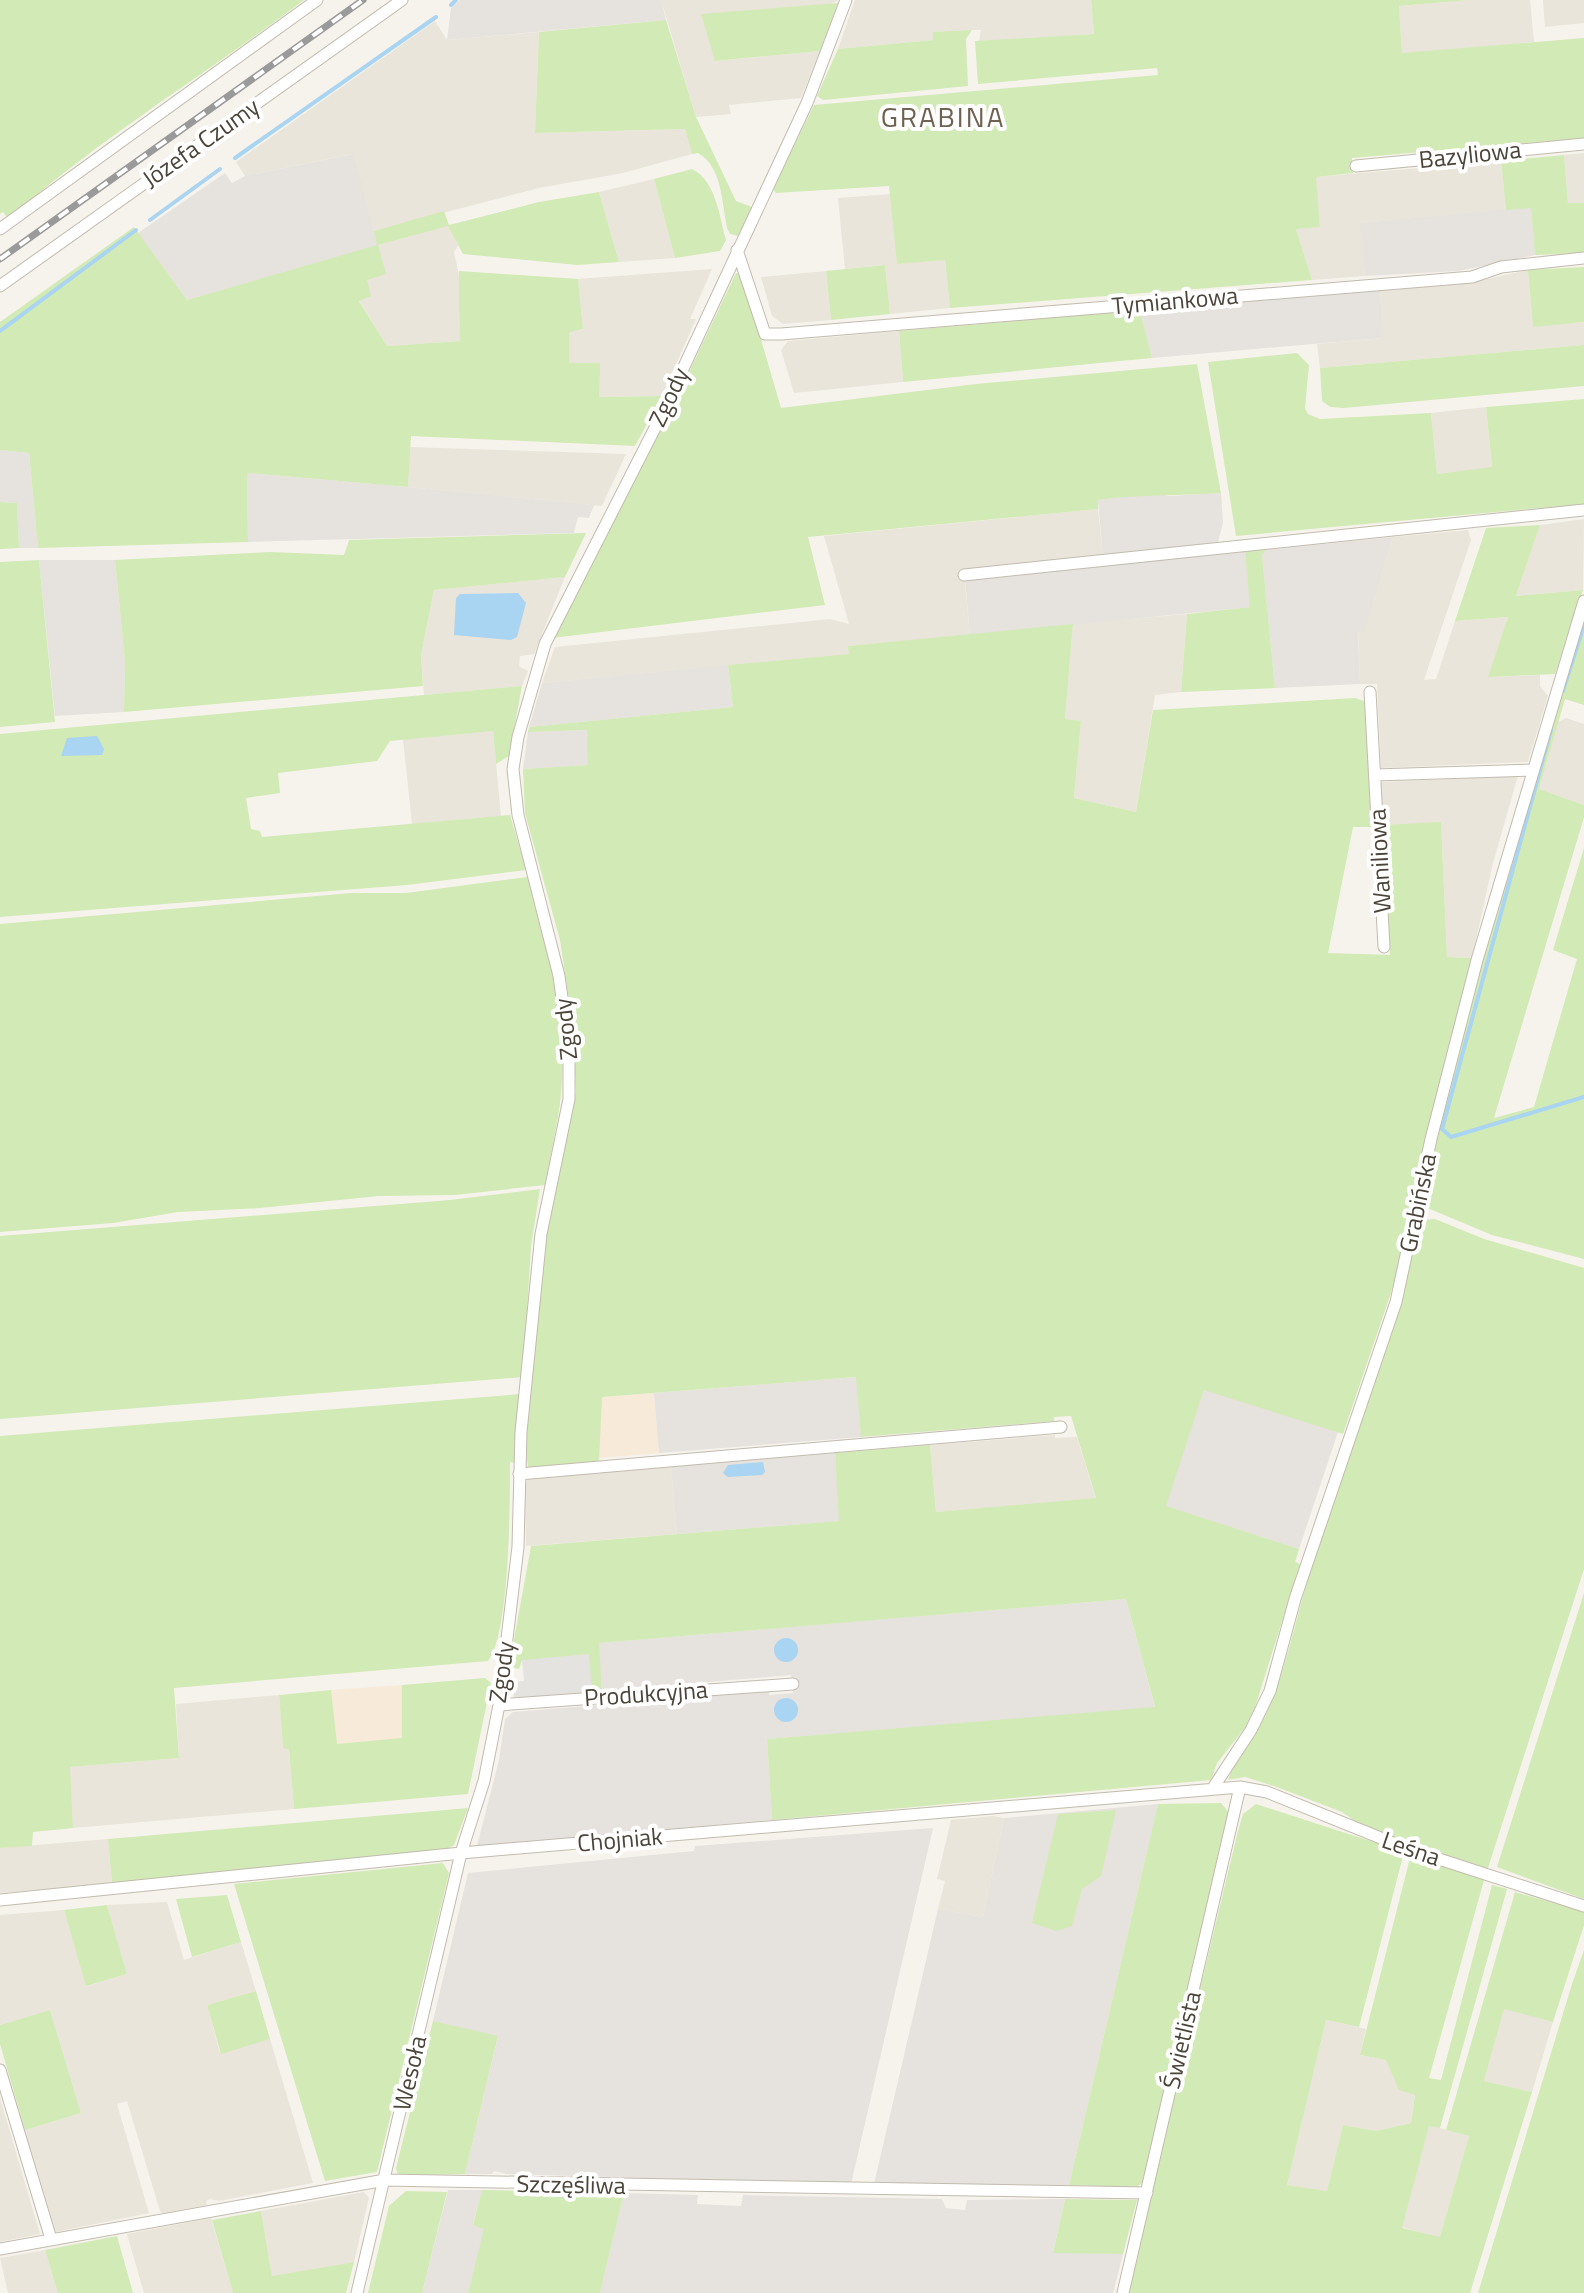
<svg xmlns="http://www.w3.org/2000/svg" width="1584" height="2293" viewBox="0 0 1584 2293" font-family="'Titillium Web',sans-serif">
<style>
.residential{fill:#eae5da}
.commercial{fill:#f7ead8}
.industrial{fill:#e6e2dd}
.green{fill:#d2eab5}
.parking{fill:#e5e3e0}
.water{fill:#a9d4f2}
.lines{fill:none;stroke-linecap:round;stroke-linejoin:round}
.stream{stroke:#a9d4f2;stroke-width:4}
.street-casing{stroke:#c2bbae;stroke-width:13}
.street{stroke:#fff;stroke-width:11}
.rail-casing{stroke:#9a9a9a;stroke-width:7}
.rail{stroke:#fff;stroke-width:4;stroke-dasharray:12;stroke-linecap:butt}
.labels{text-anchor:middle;stroke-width:8;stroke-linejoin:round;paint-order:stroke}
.street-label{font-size:24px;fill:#4b4439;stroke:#fff}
.quarter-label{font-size:28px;letter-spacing:2px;fill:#6e6250;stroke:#fff}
</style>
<rect width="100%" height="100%" fill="#f6f3ec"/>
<path class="residential" d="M661,0H839L716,61L820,51L801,98L729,105L731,114L696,117Z
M855,0H1091L1094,34L979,41L981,30H972L933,32V40L838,49Z
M1469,0H1530L1534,42L1402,54L1399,6Z
M1543,0H1584V23L1545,27Z
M435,21L447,40L539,32L535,133L685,129L692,154L623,173L539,188L374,231L352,154L245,176L236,162Z
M1584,153V203L1568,204L1564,155Z
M1501,161L1506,210L1361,223L1365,276L1312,280L1296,229L1320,226L1315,177Z
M654,179L675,258L619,262L599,192Z
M891,194L897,263L945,260L950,308L890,314L885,265L845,269L838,198Z
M449,225L458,246L454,252L460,280V341L387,346L359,300L378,245Z
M712,269L690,319H696L662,396L599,397L569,364V331L583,329L578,279Z
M1528,270L1533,326L1584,322V345L1320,368L1317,344L1383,338L1380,290L1464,284Z
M826,271L831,320L783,324L772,316L761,277Z
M899,331L903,382L794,393L781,350L788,341Z
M1486,407L1492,468L1437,474L1431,413Z
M410,447L626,454L602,506L408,487Z
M1098,509L1103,558L964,572L970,635L848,646L850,654L542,683L555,647L830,619L849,624L824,536Z
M1584,519L1583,590L1516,596L1540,525Z
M1468,530L1471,540L1424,680L1436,679L1455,621L1508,617L1489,677L1540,675V686L1548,696L1528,762L1381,768L1377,684H1360L1358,631L1365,630L1393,537Z
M565,577L534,654L520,656L519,666L528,671L522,686L424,695L421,655L434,590Z
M1187,614L1181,692L1155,695L1136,812L1074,798L1081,721L1065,719L1073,624Z
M1566,718L1584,724V805L1539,789L1558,722Z
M493,731L501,816L412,824L403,739Z
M1518,776L1493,863L1472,958L1447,957L1441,823L1383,825L1381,782Z
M1055,1435V1438L1077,1437L1096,1499L936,1512L930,1445Z
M671,1466L677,1534L526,1546L525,1484L529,1477Z
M279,1695L283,1748H289L294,1809L73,1828L69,1767L179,1758L176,1704Z
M993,1816L1004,1818L983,1917L938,1909L945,1881L937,1879L951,1820Z
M108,1839L112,1884L0,1893V1848Z
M167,1902L184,1960L241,1942L256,1991L207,2005L220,2053L270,2039L313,2183L219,2201L210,2199L206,2201L207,2205L163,2213L160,2211L127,2101L117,2104L149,2213L56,2232L25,2130L81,2113L50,2010L0,2025V1915L64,1910L87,1986L127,1974L107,1905Z
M1504,2008L1553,2022L1532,2092L1484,2081Z
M1326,2020L1366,2029L1360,2055L1386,2060L1397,2083L1415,2094L1411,2123L1376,2131L1343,2125L1327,2192L1287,2185Z
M0,2098L40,2234L0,2242Z
M1429,2125L1469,2136L1440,2238L1401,2227Z
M364,2192L369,2198L354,2262L272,2277L261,2211Z
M211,2218L233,2293H144L127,2234Z
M45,2250L58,2293H8L0,2258Z"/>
<path class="commercial" d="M654,1393L659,1453L599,1458L601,1397Z
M402,1685V1739L336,1744L331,1690Z"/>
<path class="industrial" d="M460,0H661L666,20L447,40L451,8Z
M353,154L378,245L187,300L138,233L225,173L232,183L245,176Z
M1531,207L1535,255L1459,271L1365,276L1360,223Z
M1380,290L1383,338L1152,358L1140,310Z
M0,450L29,453L38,548H19L17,503L0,502Z
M247,473L408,487L594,505L589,518L578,517L574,533L248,542Z
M1151,493L1170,496L1221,493L1223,523L1218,542L1103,558L1098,500Z
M1393,537L1365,631L1358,632L1360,684L1275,688L1262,555L1266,550Z
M1245,551L1251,607L970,635L965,579Z
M39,560H115L125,662L124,712L55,716Z
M728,665L733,707L529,727L542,683Z
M587,730L589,765L523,769L528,732Z
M857,1377L861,1437L659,1453L654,1393Z
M1204,1389L1338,1432L1299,1549L1165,1506Z
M835,1453L840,1521L677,1534L671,1466Z
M1126,1599L1155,1708L767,1739L772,1820L477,1846L499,1760L505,1719L513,1712L769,1691V1695L793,1693L791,1675L602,1691L598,1643Z
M1158,1804L1069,2185L874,2184L938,1909L983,1917L1004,1818Z
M933,1828L851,2184L507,2174L494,2171L492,2174H465L498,2037L433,2021L468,1873L694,1851L695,1846Z
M448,2190H482L473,2224L485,2228L468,2293H422Z
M624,2193L698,2195L697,2204L741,2206L743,2195L942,2199L946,2208L965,2210L967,2200L1065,2199L1053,2252L1123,2254L1113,2293H600Z"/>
<path class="green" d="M0,0H304C206,74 100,138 8,219L3,212L0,214Z
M1091,0H1469L1399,6L1402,53L1584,38V138L1352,158L1353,173L1316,177L1320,227L1296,229L1312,280L950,308L945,260L897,264L889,186L776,193L773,189L814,105L1158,75L1157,68L978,84L975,41L1094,34Z
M838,3L820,51L715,61L701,14Z
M666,20L696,117L736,201L752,207L738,236L730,234L727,228C722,203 722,166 698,153L692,154L685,129L535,133L539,32Z
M972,30L966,39L968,86L823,100L817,96L838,49L933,40V32Z
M1564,155L1568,203H1584V253L1535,255L1531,208L1506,210L1501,161Z
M692,169C716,181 719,215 726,240L720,251L675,258L654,179Z
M599,192L619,262L577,265L463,254L448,226L378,245L386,274L367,280L371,296L359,301L387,346L460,341L459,271L578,279L583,329L569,332V363H600L599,397L662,396L635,446L411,436L408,487L247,473L248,542L38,548L29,453L0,450V322L134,227L187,300L377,245L374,231L444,211L449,225L539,202Z
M885,265L890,314L831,320L826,271Z
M1584,267V322L1533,327L1528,270Z
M736,273L742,274L781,408L976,384L1197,364L1221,493C1179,496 1140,494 1098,500V509L808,537L825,605L552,638L678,395Z
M1140,310L1152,358L903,382L899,331Z
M1584,345V386L1344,408L1330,407L1322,401L1320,368Z
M1297,353L1309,365L1305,408L1308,414L1320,419L1431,413L1437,474L1492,467L1486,407L1584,399V504L1236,536L1208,362Z
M0,502L17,503L19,548L0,549Z
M1540,525L1516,596L1583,590L1555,674L1488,677L1508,617L1455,621L1486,528Z
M586,533L565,577L434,590L421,655L423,686L124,712L125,662L115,560L271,552L344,555L349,540Z
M1266,550L1262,555L1275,688L1181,692L1187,614L1250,607L1245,551Z
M39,560L55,722L0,727V562Z
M1584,611V705L1565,699L1539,789L1584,805V817L1494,1118L1534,1107L1577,959L1553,950L1584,848V1259L1492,1235L1425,1207L1437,1127L1463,1027L1554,702Z
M1073,624L1065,719L1081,721L1074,798L1136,812L1153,710L1355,698L1367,702L1373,827H1353L1328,953L1390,955L1383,825L1441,822L1447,957L1472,958L1396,1278L1343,1434L1204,1390L1166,1506L1299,1549L1295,1562L1300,1564L1251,1720L1217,1763L1211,1780L772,1820L767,1739L1155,1707L1126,1599L599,1643L602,1692L592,1693L522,1660L519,1669L509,1667L531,1546L839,1521L835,1453L930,1445L936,1512L1096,1498L1071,1416L1054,1417V1421L861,1437L856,1377L602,1397L599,1462L528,1469L525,1440L543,1245L576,1092L573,1028L560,940L525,813L523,769L588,765L587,730L528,732L529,727L733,707L728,665L849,654L848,646Z
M522,686L509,756L496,764L493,731L390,741L377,761L278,773L280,793L246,798L251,829L260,831L262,837L510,815L526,870L407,885L0,917V734Z
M528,877C547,945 568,1022 561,1094C558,1124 550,1155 545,1185L455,1195L379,1196L260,1208L178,1212L113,1223L0,1232V924L351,893H406Z
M540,1189L531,1246L523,1377L0,1419V1236L450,1200Z
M1435,1219L1484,1239L1584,1268V1569L1487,1871L1370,1831L1342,1812L1274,1786L1245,1777L1228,1780C1240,1748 1263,1728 1274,1695C1291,1650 1300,1601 1315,1555C1352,1444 1393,1334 1422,1220Z
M521,1394L515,1463L510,1462C510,1501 510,1634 488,1661L174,1688L179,1758L70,1767L73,1828L33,1832L32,1846L0,1848V1436Z
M1584,1593V1899L1497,1867Z
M485,1678L491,1683L468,1794L294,1809L289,1749L283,1748L279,1695L331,1690L337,1744L402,1738V1685Z
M1221,1803L1230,1814L1143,2182L1137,2187L1069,2185L1158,1804Z
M1256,1804L1404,1852L1359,2027L1326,2020L1287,2185L1327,2191L1343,2125L1376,2131L1411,2123L1415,2095L1399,2090L1386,2060L1360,2055L1411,1854L1484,1880L1429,2078L1441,2080L1492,1885L1507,1889L1440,2128L1429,2126L1402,2228L1440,2237L1469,2136L1446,2130L1515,1892L1584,1912V1925L1553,2022L1504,2009L1484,2081L1532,2092L1470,2293H1127L1238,1831L1243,1814Z
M468,1808L454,1845L443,1851L112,1884L108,1839Z
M1116,1810L1101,1876L1082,1889L1072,1926L1056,1931L1032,1923L1058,1814Z
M443,1863L449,1873L377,2172L325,2181L234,1884Z
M227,1895L241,1942L192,1957L176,1899Z
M107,1905L127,1974L86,1986L64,1910Z
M1584,1950V2293H1478L1572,1984Z
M256,1991L270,2039L221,2054L207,2005Z
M50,2010L81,2113L25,2130L0,2044V2025Z
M433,2021L498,2036L465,2174L398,2175L396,2168Z
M482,2190L624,2193L600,2293H468L484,2229L473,2225Z
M406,2191L447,2192L422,2293H368L389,2206Z
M1065,2199L1137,2200L1123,2254L1053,2253Z
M261,2211L272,2276L354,2262L346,2293H233L212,2220Z
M117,2236L133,2293H58L45,2250Z"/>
<path class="parking" d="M589,1654L592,1693L514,1700L513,1682L524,1681L522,1660Z"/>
<path class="water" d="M518,593L526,603L517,637L511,640L454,635L456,598L460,594Z
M97,736L104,749L102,755L61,756L67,738Z
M763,1462L765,1472L762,1475L728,1477L723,1473L728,1465Z
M774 1650a12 12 0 1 1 24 0a12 12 0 1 1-24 0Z
M774 1710a12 12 0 1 1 24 0a12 12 0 1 1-24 0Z"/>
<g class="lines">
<path class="stream" d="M451,5L456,0
M235,158L436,17
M150,220L220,169
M0,331L136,230
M1563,691L1584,625
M1551,730L1442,1129L1451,1137L1584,1097"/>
<defs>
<path id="street" d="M1356,166L1584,144
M0,229L317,0
M737,250L765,334H781L1472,277L1501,267L1584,258
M0,286L402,0
M964,575L1584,510
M1370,692L1384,947
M1375,775L1532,770
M519,1474L1061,1427
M499,1705L793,1684
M1213,1788L1251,1730L1270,1691L1295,1599L1396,1302L1431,1139L1477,960L1584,601
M0,1900L461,1853L1240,1787L1267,1792L1408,1849L1584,1906
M0,2070L51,2239
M0,2249L385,2180L1147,2193
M357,2293L461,1853L484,1781L499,1705L518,1547L521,1432L541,1234L569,1099V1049L559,976L518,815L513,769L518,737L545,644L660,418L807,103L846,0
M1123,2293L1240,1787"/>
</defs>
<use href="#street" class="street-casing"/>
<use href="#street" class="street"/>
<defs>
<path id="rail" d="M0,259L363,0"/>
</defs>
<use href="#rail" class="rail-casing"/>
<use href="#rail" class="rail"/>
</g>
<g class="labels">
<g class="street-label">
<text transform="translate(201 143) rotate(-35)" y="8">Józefa Czumy</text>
<text transform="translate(1470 155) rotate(-6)" y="8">Bazyliowa</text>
<text transform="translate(1175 301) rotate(-5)" y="8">Tymiankowa</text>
<text transform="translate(669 397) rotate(-65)" y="8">Zgody</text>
<text transform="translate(1380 861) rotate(-93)" y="8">Waniliowa</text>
<text transform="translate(566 1029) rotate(-96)" y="8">Zgody</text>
<text transform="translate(1418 1203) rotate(-78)" y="8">Grabińska</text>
<text transform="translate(502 1672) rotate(-82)" y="8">Zgody</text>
<text transform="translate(646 1694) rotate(-4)" y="8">Produkcyjna</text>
<text transform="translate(620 1840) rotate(-5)" y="8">Chojniak</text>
<text transform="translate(1411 1849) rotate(19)" y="8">Leśna</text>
<text transform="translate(1182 2040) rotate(-77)" y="8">Świetlista</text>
<text transform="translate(410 2073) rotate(-77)" y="8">Wesoła</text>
<text transform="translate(571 2185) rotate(1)" y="8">Szczęśliwa</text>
</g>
<g class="quarter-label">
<text x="943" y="127">GRABINA</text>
</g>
</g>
</svg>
